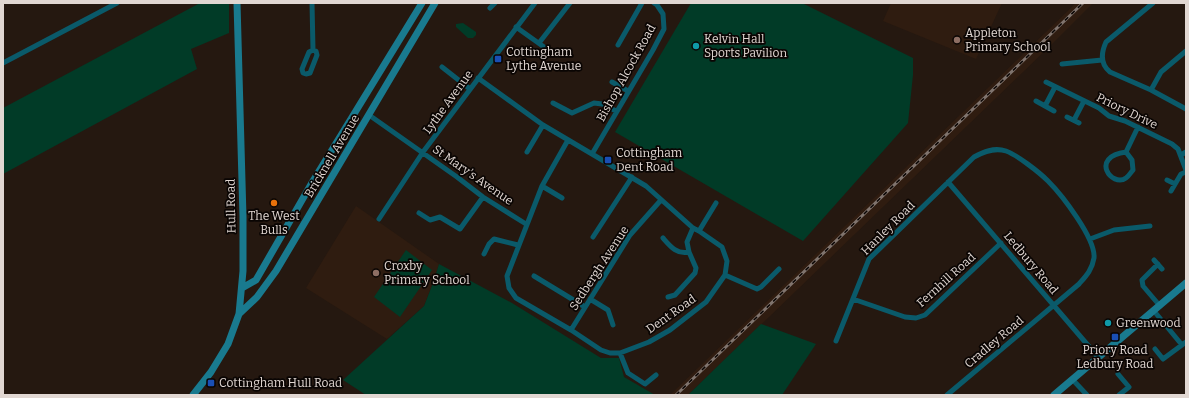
<svg xmlns="http://www.w3.org/2000/svg" width="1189" height="398" viewBox="0 0 1189 398" font-family="Bitter,serif">
<style>
.built{fill:#2f1c10}
.green{fill:#013b27}
.lines{fill:none;stroke-linecap:round;stroke-linejoin:round}
.street{stroke:#0a5a6a;stroke-width:5}
.secondary{stroke:#197a8f;stroke-width:7}
.rail-casing{stroke:#80746e;stroke-width:3}
.rail{stroke:#0a0503;stroke-width:1.5;stroke-dasharray:4.5;stroke-linecap:butt}
.education-dot{fill:#8d6e63;stroke:#0a0503;stroke-width:1.5}
.culture-dot{fill:#0f9aa8;stroke:#0a0503;stroke-width:1.5}
.transit-dot{fill:#1a4fb4;stroke:#0a0503;stroke-width:1.5}
.food-dot{fill:#e8710a;stroke:#0a0503;stroke-width:1.5}
.labels{text-anchor:middle;stroke-width:3.5;stroke-linejoin:round;paint-order:stroke}
.poi-label{font-size:12px;fill:#e1d7d2;stroke:#0a0503;text-anchor:start}
.street-label{font-size:12px;fill:#e1d7d2;stroke:#0a0503}
</style>
<rect width="100%" height="100%" fill="#251810"/>
<path class="built" d="M891,3H1002L976,59L883,21Z
M1076,3H1093L1051,45L688,395H670Z
M356,206L439,264L433,283L424,306L387,339L306,288Z"/>
<path class="green" d="M200,3H229V33L191,49L197,69L3,174V108Z
M691,3H802L913,58V75L908,123L803,241L615,132Z
M463,23L476,32V35L473,38H468L456,27V24Z
M406,250L432,270L400,317L374,297Z
M439,264L512,303L601,358H619L624,377L655,395H366L343,380L424,306L433,283Z
M761,324L816,344L782,395H688Z"/>
<g class="lines">
<path class="street" d="M312,3L313,50L316,51L317,55L310,73L306,74L303,73L302,69L309,52L313,50
M1153,3L1106,42C1101,53 1100,64 1110,72L1151,90L1186,109
M490,8L495,3
M516,27L544,47
M539,43L570,3
M618,45L642,3
M3,63L117,3
M1062,64L1102,60
M442,67L470,89
M478,78L543,125L646,186L693,228L699,231L722,247L727,261L725,275L706,302L670,330L649,342L620,353H610L601,350L571,330L516,298L509,288L507,276L542,186L568,140
M612,82L628,91
M1046,82L1099,108L1109,116L1125,121L1172,144L1178,149L1186,170
M1151,90L1161,72L1186,51
M1036,101L1054,111
M553,103L572,113L594,103L602,104L616,111
M1045,106L1055,87
M369,115L457,177L483,197L526,224
M1067,117L1079,123
M1074,120L1084,101
M527,152L543,125
M1126,152C1089,157 1112,188 1126,178C1129,176 1131,172 1133,170L1132,160L1126,152L1138,127
M592,154L653,50L664,29L663,14L657,5L654,3
M1181,155L1186,152
M1167,180L1175,184
M948,182L1098,357
M542,186L562,198
M1171,191L1181,174L1186,172
M419,213L430,220L440,217L460,229L483,197
M379,219L423,152L535,3
M699,231L716,203
M593,237L632,177
M663,238C670,246 677,255 689,252
M1090,239L1114,230L1150,226
M484,254L489,244L494,239L518,245
M1154,260L1162,269
M1158,264L1142,280L1143,286L1160,306
M725,275L757,289L761,287L779,269
M534,276L585,307
M668,297L675,295L695,273L696,268L689,252L687,242L693,228
M590,299L608,310L613,325
M853,299L905,317L916,318L925,315L1001,243
M1154,311L1182,345
M571,330L630,235L661,200
M836,341L869,259L974,157C983,152 994,147 1006,151C1017,155 1039,172 1048,181C1062,195 1096,239 1094,258C1092,270 1086,276 1079,284L947,395
M1155,349L1163,359L1186,342
M620,353L628,373L645,384L656,375
M1118,374L1129,387L1119,395
M1072,379L1087,395"/>
<path class="secondary" d="M242,288L256,280L313,181L422,3
M239,314L257,297L276,271L435,3
M193,395L211,372L228,344L239,314L243,271V217L237,3
M1054,395L1186,283"/>
<defs>
<path id="rail" d="M676,395L1083,3"/>
</defs>
<use href="#rail" class="rail-casing"/>
<use href="#rail" class="rail"/>
</g>
<g class="education-dot">
<circle cx="957" cy="40" r="4"/>
<circle cx="376" cy="273" r="4"/>
</g>
<g class="culture-dot">
<circle cx="696" cy="46" r="4"/>
<circle cx="1108" cy="323" r="4"/>
</g>
<g class="transit-dot">
<rect x="494" y="55" width="8" height="8" rx="2"/>
<rect x="604" y="156" width="8" height="8" rx="2"/>
<rect x="1111" y="333" width="8" height="8" rx="2"/>
<rect x="207" y="379" width="8" height="8" rx="2"/>
</g>
<circle class="food-dot" cx="274" cy="203" r="4"/>
<g class="labels">
<g class="poi-label">
<text x="965" y="37">Appleton<tspan x="965" dy="14">Primary School</tspan></text>
<text x="704" y="43">Kelvin Hall<tspan x="704" dy="14">Sports Pavilion</tspan></text>
<text x="506" y="56">Cottingham<tspan x="506" dy="14">Lythe Avenue</tspan></text>
<text x="616" y="157">Cottingham<tspan x="616" dy="14">Dent Road</tspan></text>
<text x="274" y="220" text-anchor="middle">The West<tspan x="274" dy="14">Bulls</tspan></text>
<text x="384" y="270">Croxby<tspan x="384" dy="14">Primary School</tspan></text>
<text x="1116" y="327">Greenwood</text>
<text x="1115" y="354" text-anchor="middle">Priory Road<tspan x="1115" dy="14">Ledbury Road</tspan></text>
<text x="219" y="387">Cottingham Hull Road</text>
</g>
<g class="street-label">
<text transform="translate(626 73) rotate(-61)" y="4">Bishop Alcock Road</text>
<text transform="translate(448 102) rotate(-54)" y="4">Lythe Avenue</text>
<text transform="translate(1127 111) rotate(26)" y="4">Priory Drive</text>
<text transform="translate(332 156) rotate(-59)" y="4">Bricknell Avenue</text>
<text transform="translate(473 175) rotate(35)" y="4">St Mary's Avenue</text>
<text transform="translate(231 206) rotate(-91)" y="4">Hull Road</text>
<text transform="translate(888 228) rotate(-45)" y="4">Hanley Road</text>
<text transform="translate(1031 263) rotate(50)" y="4">Ledbury Road</text>
<text transform="translate(599 268) rotate(-57)" y="4">Sedbergh Avenue</text>
<text transform="translate(946 280) rotate(-42)" y="4">Fernhill Road</text>
<text transform="translate(671 314) rotate(-35)" y="4">Dent Road</text>
<text transform="translate(994 342) rotate(-40)" y="4">Cradley Road</text>
</g>
</g>
<rect width="1189" height="398" fill="none" stroke="#e1d7d2" stroke-width="8"/>
</svg>
